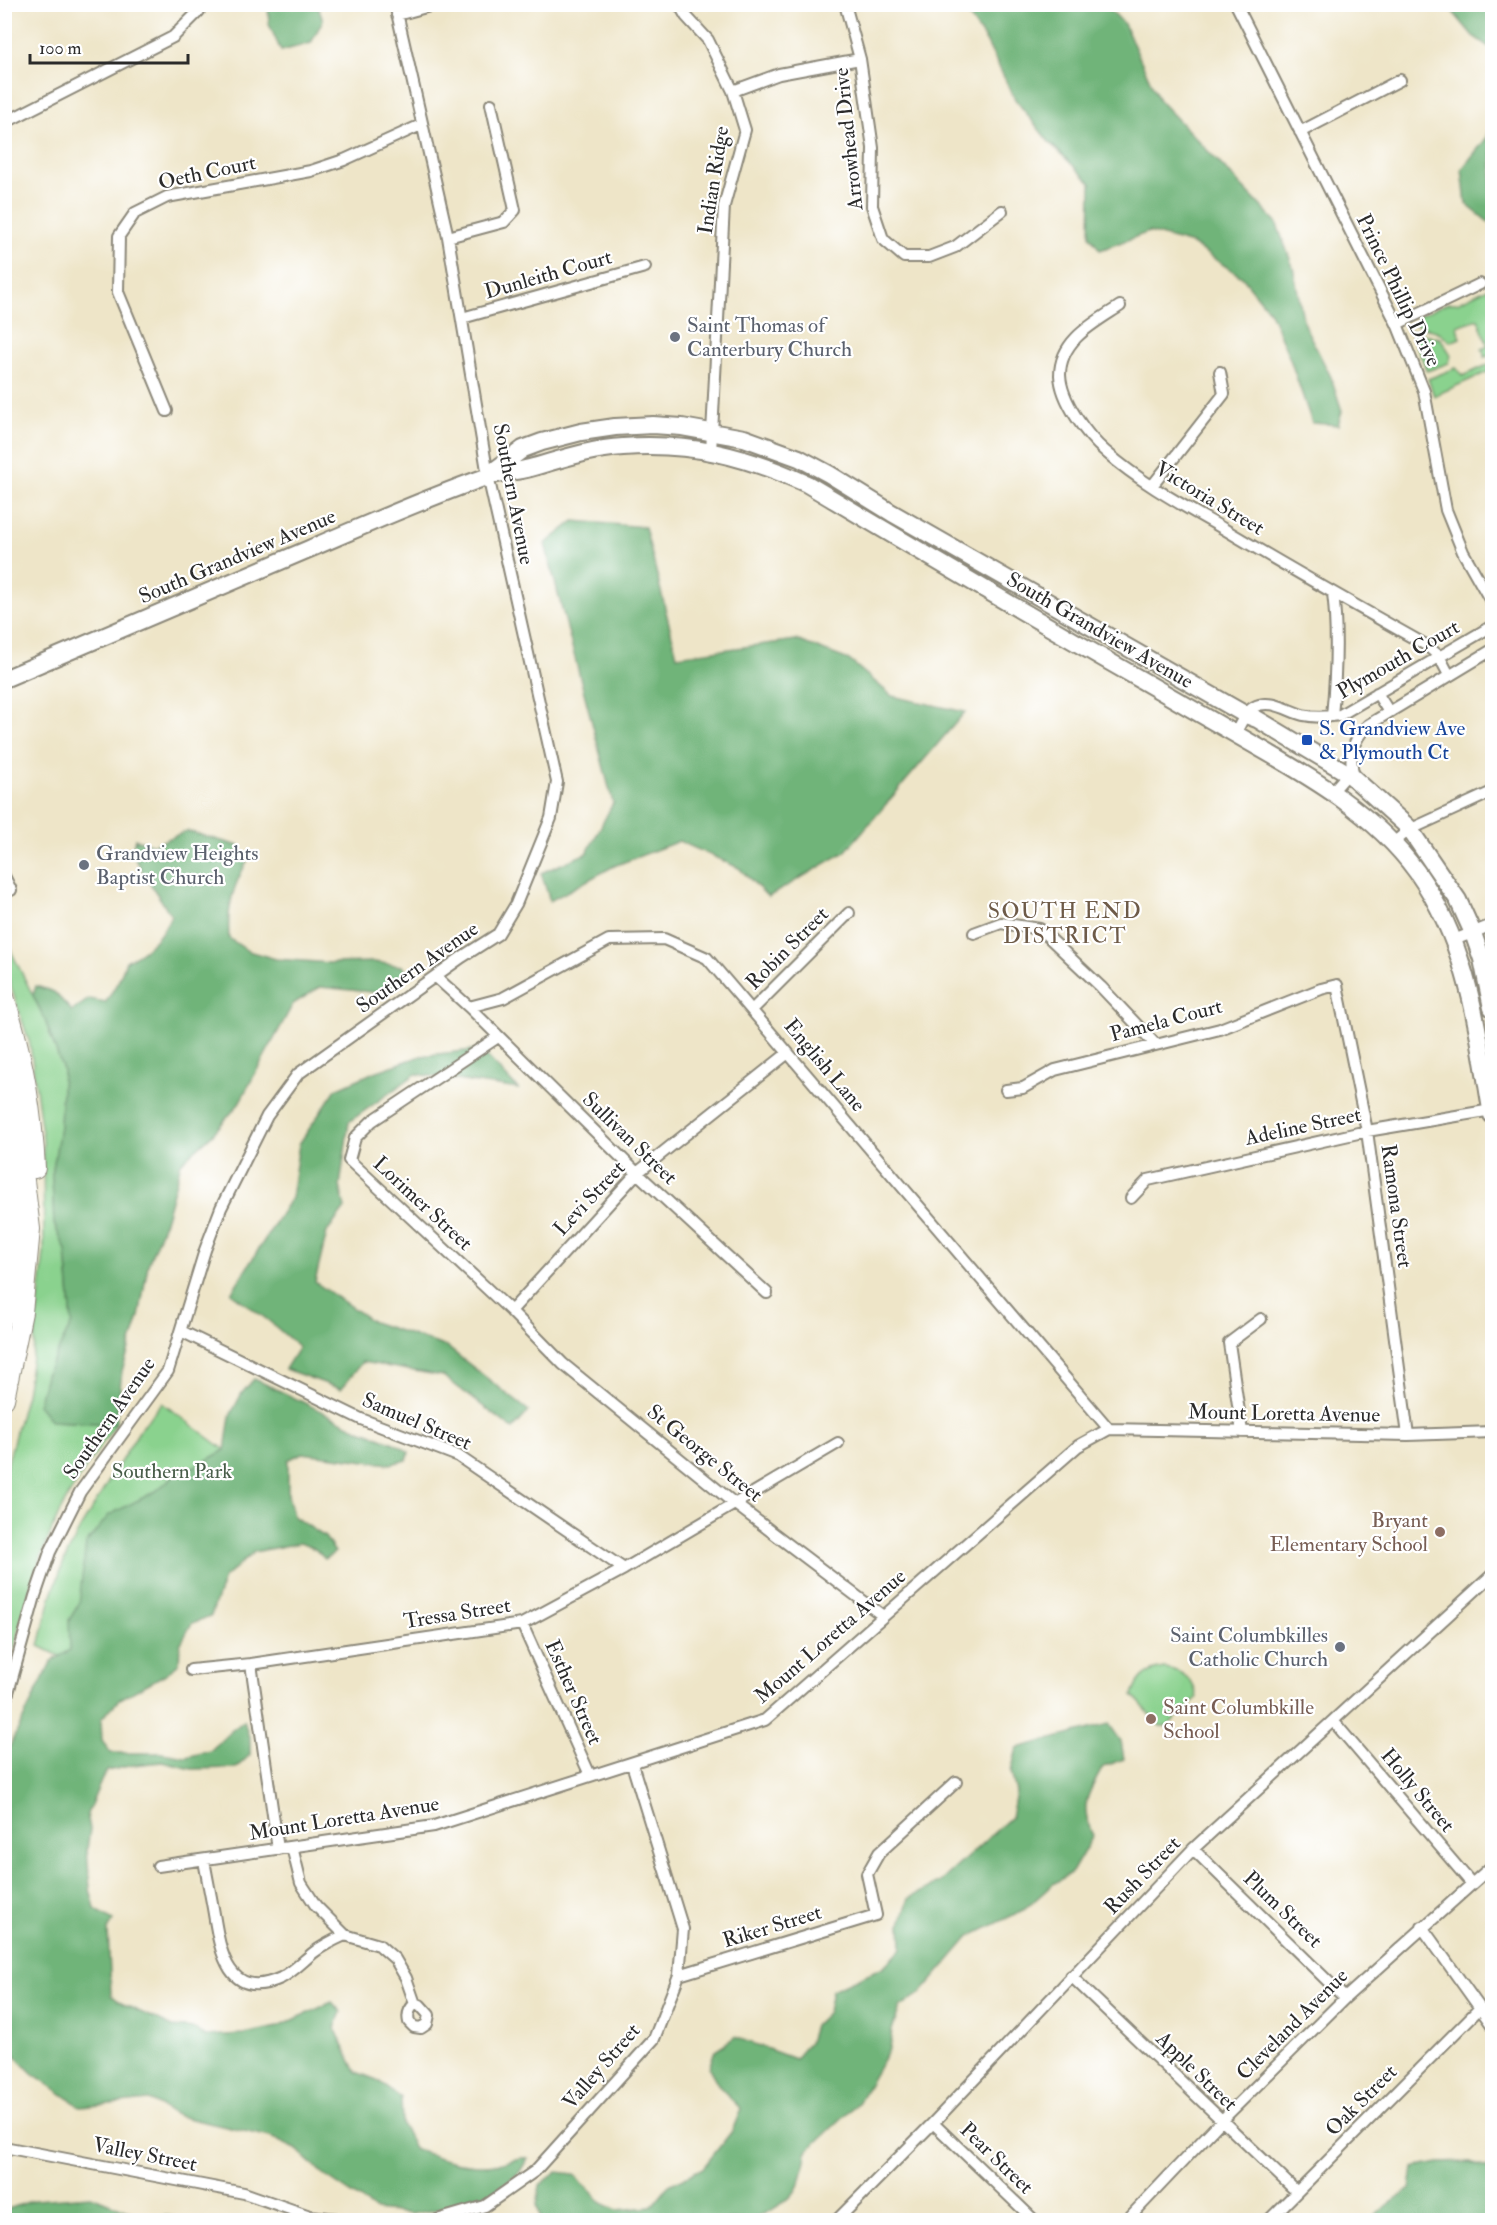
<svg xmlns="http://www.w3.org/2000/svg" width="1497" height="2225" viewBox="0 0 1497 2225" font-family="'IM FELL Double Pica',serif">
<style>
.green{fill:#8ad28e;stroke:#5a7e5c;stroke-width:1.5}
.forest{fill:#6fb479;stroke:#4d7052;stroke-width:1.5}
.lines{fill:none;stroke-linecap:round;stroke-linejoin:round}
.street-casing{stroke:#8c887a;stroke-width:14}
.primary-casing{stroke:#8c887a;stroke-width:20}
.highway-casing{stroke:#8c887a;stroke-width:22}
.street{stroke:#fff;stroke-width:10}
.primary{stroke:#fff;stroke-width:16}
.highway{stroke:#fff;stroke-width:20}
.worship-dot{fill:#6b7280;stroke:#fff;stroke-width:2}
.transit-dot{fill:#1a4fb4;stroke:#fff;stroke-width:2}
.education-dot{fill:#8d6e63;stroke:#fff;stroke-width:2}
.labels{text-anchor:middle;stroke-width:4.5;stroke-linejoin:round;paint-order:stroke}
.street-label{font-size:21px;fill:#2b2b2b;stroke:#fff}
.worship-label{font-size:21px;fill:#5b616d;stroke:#fff;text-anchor:start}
.transit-label{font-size:21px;fill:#164399;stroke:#fff;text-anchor:start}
.park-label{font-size:21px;fill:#485d49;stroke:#fff}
.education-label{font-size:21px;fill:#785e54;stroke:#fff;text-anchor:end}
.neighbourhood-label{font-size:22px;letter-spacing:1.5px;fill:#6e5b48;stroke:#fff}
</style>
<rect width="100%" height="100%" fill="#fff"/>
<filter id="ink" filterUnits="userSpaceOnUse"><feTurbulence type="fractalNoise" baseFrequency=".0167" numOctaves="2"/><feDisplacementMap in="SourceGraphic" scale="12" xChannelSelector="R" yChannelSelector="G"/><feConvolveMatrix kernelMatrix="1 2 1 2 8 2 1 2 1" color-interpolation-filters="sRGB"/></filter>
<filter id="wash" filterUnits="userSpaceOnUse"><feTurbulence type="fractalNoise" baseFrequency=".008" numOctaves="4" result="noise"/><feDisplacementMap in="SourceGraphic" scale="24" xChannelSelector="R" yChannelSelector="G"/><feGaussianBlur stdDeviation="1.35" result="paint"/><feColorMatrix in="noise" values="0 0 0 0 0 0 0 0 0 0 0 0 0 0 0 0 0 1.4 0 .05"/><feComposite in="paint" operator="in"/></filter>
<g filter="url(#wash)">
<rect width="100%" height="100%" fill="#eee5c8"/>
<path class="green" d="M1492,286v73l-1,-4 -6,2 -3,-8 6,-3 -10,-27 -21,7 3,12 -9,4 -13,-10 -23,-8 3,-8 30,-13h9z
M1410,330l31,9 10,16 -2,8 -22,8z
M1492,363v7l-58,26 -6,-17 28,-11 7,8z
M5,939l40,81 18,50 -3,57 -8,48 2,49 12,26 6,73 -26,52 5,46 65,3c-24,35 -51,71 -66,110 -20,48 -32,99 -45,149v-210l21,-79 8,-49 10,-93 -1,-111 -13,-97 -25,-75z
M162,1403l89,66 -169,198 -43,-21 12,-49 13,-36 15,-31 62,-102z
M1165,1668c18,3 29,11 32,30l-30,28h-7l-27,-31c5,-17 14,-25 32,-27z"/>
<path class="forest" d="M268,5h49l6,15 -12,23 -30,8 -12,-27z
M961,5h145l18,19 35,76 117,122 17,45 11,57 27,53 11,34 -4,14 -26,-2 -22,-64 -20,-47 -28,-35 -50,-33 -43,-12 -49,18 -10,-14 1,-53 -42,-41 -34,-43 -29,-58z
M1447,5h45v44l-19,-13z
M1492,122v103l-26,-21 -4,-35 23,-29z
M574,521l71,6 32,129 119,-16 53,20 43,36 73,16 -120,140 -77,45 -29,-29 -60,-27 -65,25 -64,35 -9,-28 46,-20 26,-50 -68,-259z
M187,831l52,15 8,16c-15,26 -20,46 -18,76l19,13 28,8 55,4 43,-1 28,4 7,9 -28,18 -61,-6 -27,17 -55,101 -26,30 -31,28 -15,55 -18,47 -9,52 -17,54 -6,53 -65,-3 -13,-16 8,-30 26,-52 -6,-73 -12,-26 -2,-49 8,-48 3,-57 -18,-50 -12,-25 3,-9 18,6 18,19 17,-12 17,3 13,-22 7,-19c21,-10 36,-24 45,-46l-26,-39 -13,-24 3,-13 18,6z
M480,1049l38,40 -102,-15 -67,48 -9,64 5,22 -18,24 -12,50 58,40 74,25 82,64 -16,18 -70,-53 -81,-14 -21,27 -56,-20 14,-22 -30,-26 -38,-28 60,-95 8,-54 37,-55 36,-16 49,-17z
M254,1379c35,15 69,34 104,50 17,8 36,11 51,23l-2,8 -17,4 -88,-11 -14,7v35l5,21 32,21 10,15 -10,7 -10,-10 -15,-6 -46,9 -30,26 -13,38 -19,7 -12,22 -1,19 -15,11 -44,24 -19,20 1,22 9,12h51l24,4 24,-6 21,-20 13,-10 6,19v15l-14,13 -44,1 -30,-7 -29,3 -26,6 -5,8 -15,35 3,15 -3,20 3,40 5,20 18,11 -5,11 3,64 12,9 50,23 22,2 10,7 39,-2 34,-7 54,-25 9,10 -6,16 21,44 21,8 24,18 1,26 12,24c26,12 53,20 82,16 12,-1 21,-8 32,-6l-9,15 -21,16 -23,14 -64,11 -35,-4 -52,-35 -28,-26 -26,-12 -92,-21 -29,-16 -68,7 -49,-34 -27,-27v-290l46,-94 19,-12 -1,-30 10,-16 7,-61 23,-28 47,-24 21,-18 21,-8 27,-15 5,-34 12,-23z
M1109,1724l12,17 3,18 -21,8c-16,29 -24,38 -10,69l-21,36 -19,12 -28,25 -56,28 -48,56 -21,14 -8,23 -3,19 -31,54 -52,49c-4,45 -16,48 -54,68h-211l-4,-15 3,-20 17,-13 17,2 28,29 15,7 34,-3 18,-22 34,-17 29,-37 9,-22 -22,-23 -10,-18 6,-18 20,-13 60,22 14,-17 5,-16 14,-14 4,-22 51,-23 19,-19 -1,-24 8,-26 30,-15 72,-66 5,-25 -5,-20 6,-24z
M1471,2162l21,8v50h-121l16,-15 23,-16 3,-21 25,-5z
M91,2196l54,22 22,-2 19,4h-181v-10l29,-10z"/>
</g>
<g filter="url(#ink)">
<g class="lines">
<g class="street-casing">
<path id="street" d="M679,4l7,12 22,24 25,51 12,39 -21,76 -13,246
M845,4l15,55 13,89 -1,58 11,33 21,18h25l26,-10 47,-36
M1236,4l161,320 27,67 22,119 17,42 29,51
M397,15l40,-11
M733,91l46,-17 81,-15
M4,123l169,-86 26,-26 -2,-7
M1300,132l100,-52
M448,237l56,-15 11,-12 -24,-106
M1120,306c-26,17 -60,34 -60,69 1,26 27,61 46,77 35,31 78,54 118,77 67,40 134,78 202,116l13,11 10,19
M462,318l183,-51
M1397,324l83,-40
M167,411l-49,-119 1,-56 16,-23 32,-16 144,-26 33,-11 77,-35
M1152,486l72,-92 -4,-22
M1377,693l12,19
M1332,716c4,-41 6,-82 1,-123
M1235,734c5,-9 10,-22 19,-27 16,-9 34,4 49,8 13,3 24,2 37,0l152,-89
M1355,778c-8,-20 -2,-39 13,-53l124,-75
M1332,792l20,-23
M1392,844l17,-14 83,-38
M4,876l7,14
M974,933l27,-10 39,6 61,58 54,57
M1454,940l38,-15
M436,977l33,30 34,-9 106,-58 55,-1 43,19 402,471
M469,1007l168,166 130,120
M752,1010l97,-97
M498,1037l-126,84 -17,17 -6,22 162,151 52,53 172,140 148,112
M1006,1090l17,-2 32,-18 165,-41 101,-40 16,-4 30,146 41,304
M1131,1198l17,-18 219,-49 125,-21
M511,1311l126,-138 151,-120
M181,1331l180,88 97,37 166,113
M1242,1432l-13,-89 32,-24
M522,1624l68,151
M251,1664l27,185
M191,1670l60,-6 271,-40 102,-55 214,-126
M4,1707l31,-111 15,-44 30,-60 88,-121 37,-121 16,-42 46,-92 31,-42 164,-117 36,-23 18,-30 35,-86 6,-36 -69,-306 -40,-239 -53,-233
M1334,1722l138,162
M292,1847l9,36 15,23 29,29 34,10 16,14 11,19 9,26c-6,5 -8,10 -6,18l5,5 7,1 6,-4 2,-9 -9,-10 -5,-1
M1193,1849l152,149
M204,1860c3,18 7,36 10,54 6,37 14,88 67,64 12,-6 21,-16 32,-25 10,-8 21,-13 32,-18
M158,1866l276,-40 331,-106 313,-274 31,-17 299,6 84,-3
M1422,1927l70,98
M679,1975l197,-60 -9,-41 12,-21 77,-71
M1071,1976l226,216
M933,2123l101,97
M4,2147l240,46 66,23 37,4
M437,2220l48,-14 50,-35 119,-132 25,-64 4,-46 -51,-165
M837,2220l96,-97 260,-274 299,-274
M1127,2220l94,-99 124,-123 147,-132
M1269,2220l211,-212"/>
</g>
<g class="primary-casing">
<path id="primary" d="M491,473l32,-24 19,-7 39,-10 34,-5 38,-2 29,2 62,11 55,20 30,16 63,39 354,202 11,4 92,55 59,53 50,73 15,33 9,26 10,49
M4,679c102,-44 204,-87 305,-130 59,-25 117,-51 177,-72 14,-5 29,-5 44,-9 32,-9 59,-19 93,-21 68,-5 122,9 184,37 108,64 215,128 324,190 40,23 80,46 120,69 60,34 124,71 166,129 52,74 60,156 75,243"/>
</g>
<g class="highway-casing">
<path id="highway" d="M4,997c18,56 28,112 31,171
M4,1065l13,59 13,105 -8,83 -18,87
M4,1136l8,78 -8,100"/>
</g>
<use href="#street" class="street"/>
<use href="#primary" class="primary"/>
<use href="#highway" class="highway"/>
</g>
</g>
<g class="worship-dot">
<circle cx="675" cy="337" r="6"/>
<circle cx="84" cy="865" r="6"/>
<circle cx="1340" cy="1647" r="6"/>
</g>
<rect class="transit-dot" x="1301" y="734" width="12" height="12" rx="3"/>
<g class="education-dot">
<circle cx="1440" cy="1532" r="6"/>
<circle cx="1151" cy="1719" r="6"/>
</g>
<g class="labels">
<g class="street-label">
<text transform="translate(848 139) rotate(-96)" y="7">Arrowhead Drive</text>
<text transform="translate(207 172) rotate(-12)" y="7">Oeth Court</text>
<text transform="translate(713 180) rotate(-81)" y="7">Indian Ridge</text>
<text transform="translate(548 274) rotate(-16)" y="7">Dunleith Court</text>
<text transform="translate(1399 290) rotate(64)" y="7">Prince Phillip Drive</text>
<text transform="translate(514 494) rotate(79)" y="7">Southern Avenue</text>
<text transform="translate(1210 498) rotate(31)" y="7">Victoria Street</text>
<text transform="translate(237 556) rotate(-23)" y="7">South Grandview Avenue</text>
<text transform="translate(1100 630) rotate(30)" y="7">South Grandview Avenue</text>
<text transform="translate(1398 659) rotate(-30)" y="7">Plymouth Court</text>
<text transform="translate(787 948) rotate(-45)" y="7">Robin Street</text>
<text transform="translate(417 967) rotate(-35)" y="7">Southern Avenue</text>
<text transform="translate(1166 1020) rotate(-15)" y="7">Pamela Court</text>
<text transform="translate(825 1065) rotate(50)" y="7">English Lane</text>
<text transform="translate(1303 1126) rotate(-12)" y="7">Adeline Street</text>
<text transform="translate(630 1138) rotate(44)" y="7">Sullivan Street</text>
<text transform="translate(589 1198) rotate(-47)" y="7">Levi Street</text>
<text transform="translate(423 1203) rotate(43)" y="7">Lorimer Street</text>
<text transform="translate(1397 1206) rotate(82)" y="7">Ramona Street</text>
<text transform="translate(1284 1413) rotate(1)" y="7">Mount Loretta Avenue</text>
<text transform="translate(109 1418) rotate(-55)" y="7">Southern Avenue</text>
<text transform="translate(417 1421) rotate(23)" y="7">Samuel Street</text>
<text transform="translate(705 1453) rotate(39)" y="7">St George Street</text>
<text transform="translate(457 1613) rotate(-9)" y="7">Tressa Street</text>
<text transform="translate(830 1636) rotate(-41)" y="7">Mount Loretta Avenue</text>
<text transform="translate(574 1692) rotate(66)" y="7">Esther Street</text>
<text transform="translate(1418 1790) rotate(50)" y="7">Holly Street</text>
<text transform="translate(344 1818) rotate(-9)" y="7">Mount Loretta Avenue</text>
<text transform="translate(1142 1875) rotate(-46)" y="7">Rush Street</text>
<text transform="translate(1283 1909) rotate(44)" y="7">Plum Street</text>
<text transform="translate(772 1926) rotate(-17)" y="7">Riker Street</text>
<text transform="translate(1292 2024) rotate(-45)" y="7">Cleveland Avenue</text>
<text transform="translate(601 2066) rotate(-49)" y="7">Valley Street</text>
<text transform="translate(1197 2071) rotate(44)" y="7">Apple Street</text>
<text transform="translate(1361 2100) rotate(-45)" y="7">Oak Street</text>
<text transform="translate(145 2154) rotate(11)" y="7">Valley Street</text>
<text transform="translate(997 2158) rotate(44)" y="7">Pear Street</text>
</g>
<g class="worship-label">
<text x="687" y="332">Saint Thomas of<tspan x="687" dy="24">Canterbury Church</tspan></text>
<text x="96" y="860">Grandview Heights<tspan x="96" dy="24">Baptist Church</tspan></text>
<text x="1328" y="1642" text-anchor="end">Saint Columbkilles<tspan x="1328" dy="24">Catholic Church</tspan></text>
</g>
<g class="transit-label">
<text x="1319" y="735">S. Grandview Ave<tspan x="1319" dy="24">&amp; Plymouth Ct</tspan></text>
</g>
<g class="park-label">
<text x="172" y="1478">Southern Park</text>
</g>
<g class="education-label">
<text x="1428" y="1527">Bryant<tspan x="1428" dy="24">Elementary School</tspan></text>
<text x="1163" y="1714" text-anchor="start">Saint Columbkille<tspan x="1163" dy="24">School</tspan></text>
</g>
<g class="neighbourhood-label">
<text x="1065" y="918">SOUTH END<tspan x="1065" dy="25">DISTRICT</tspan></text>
</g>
</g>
<rect width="1497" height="2225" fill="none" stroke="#fff" stroke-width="24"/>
<path d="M30 54v9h158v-9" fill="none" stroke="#2b2b2b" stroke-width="3"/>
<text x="39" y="54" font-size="18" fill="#2b2b2b" stroke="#ffffff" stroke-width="4.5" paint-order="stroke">100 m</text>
</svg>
